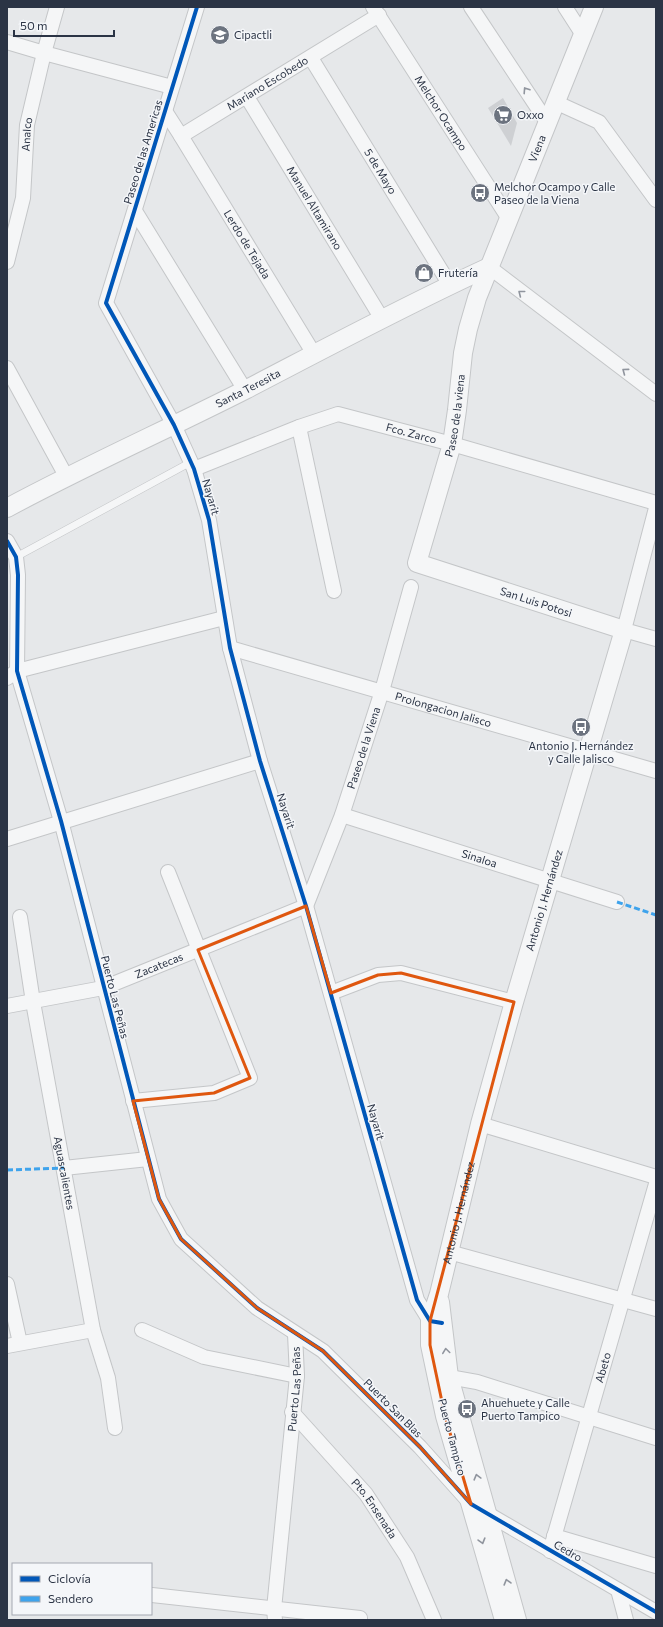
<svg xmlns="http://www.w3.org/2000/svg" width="663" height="1627" viewBox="0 0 663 1627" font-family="Commissioner,sans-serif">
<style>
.building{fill:#ced0d3}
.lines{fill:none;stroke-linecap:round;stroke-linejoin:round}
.service-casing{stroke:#c4c6c8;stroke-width:8}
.minor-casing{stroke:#c4c6c8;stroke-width:16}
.tertiary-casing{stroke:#c4c6c8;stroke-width:20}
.service{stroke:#f5f6f7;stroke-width:7}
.minor{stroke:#f5f6f7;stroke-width:14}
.tertiary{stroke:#f5f6f7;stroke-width:18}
.quiet{stroke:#3ea3ec;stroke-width:3;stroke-dasharray:6 3;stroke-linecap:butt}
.cycleway-casing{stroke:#f4f6f9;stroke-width:6}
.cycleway{stroke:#0057b8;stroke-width:4}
.oneway{stroke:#90959e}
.marked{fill:none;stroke:#df570f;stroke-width:3;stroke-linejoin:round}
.labels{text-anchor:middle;stroke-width:3;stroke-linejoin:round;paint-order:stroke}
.poi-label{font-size:11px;fill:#2b3445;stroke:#f4f6f9;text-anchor:start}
.street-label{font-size:11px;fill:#2b3445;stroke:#f4f6f9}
</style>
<rect width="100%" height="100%" fill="#e6e8ea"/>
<path class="building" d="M503,98l14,25 -6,23 -23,-38z"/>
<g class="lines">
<g class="service-casing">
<path id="service" d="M16,557l175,-95"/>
</g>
<g class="minor-casing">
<g id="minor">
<path d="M197,7l-91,296 68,122 20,44 15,51 21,128 30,113 46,145 111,394 13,21 6,1"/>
<path id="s1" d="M373,7l136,212"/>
<path d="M471,7l76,115"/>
<path d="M565,7l18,28"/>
<path d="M7,42l37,11 128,34"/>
<path id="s2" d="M311,58l139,227"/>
<path id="s3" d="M247,97l135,222"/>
<path d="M555,102l44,20 57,78"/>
<path id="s4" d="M165,111l16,25 198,-121"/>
<path id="s5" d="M181,136l133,218"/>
<path d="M135,211l110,179"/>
<path id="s6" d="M7,262l16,-64 4,-73 17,-72 13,-46"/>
<path d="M489,267l167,127"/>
<path d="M7,368l59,108"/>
<path d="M299,427l35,164"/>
<path id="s7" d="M194,469l105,-42 39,-13 114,30 204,59"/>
<path d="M656,508l-32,122 32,9"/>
<path d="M7,541l9,16 2,18 -1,96 44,150 98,378 22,40 76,69 66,43 97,96 51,57 185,108"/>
<path id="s8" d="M230,648l426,123"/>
<path d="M7,678l10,-7 207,-53"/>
<path id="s9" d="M342,815l275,87"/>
<path d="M7,839l253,-78"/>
<path id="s10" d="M20,917l13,85 60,328 15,48 7,50"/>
<path d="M331,993l47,-18 23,-2 113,29"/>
<path id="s11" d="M7,1006l96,-18 203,-82 36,-91 40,-124 29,-104"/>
<path d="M133,1101l81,-8 36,-15 -82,-206"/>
<path d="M480,1124l176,53"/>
<path d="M64,1168l84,-9"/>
<path d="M449,1252l207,57"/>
<path d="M7,1284l13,59"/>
<path d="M142,1330l62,27 93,19"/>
<path d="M7,1346l86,-16"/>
<path d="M449,1377l28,5 179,56"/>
<path id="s12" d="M292,1412l74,82 41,63 27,63"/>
<path d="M554,1536l102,30"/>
<path id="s13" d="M550,1551l106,-367"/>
<path d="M618,1590l8,30"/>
<path d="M152,1595l208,23"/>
<path id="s14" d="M275,1620l-1,-11 23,-233 -2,-42"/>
</g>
</g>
<g class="tertiary-casing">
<g id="tertiary">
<path id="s15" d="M7,508c78,-42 159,-78 238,-118 81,-42 161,-85 244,-123"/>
<path d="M440,1302l9,75 68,243"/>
<path id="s16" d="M504,1620l-59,-204 -15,-71v-24l9,-27 41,-170 34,-122 110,-372 -207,-67 35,-119 5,-34 6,-57 5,-24 9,-31 117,-291"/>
</g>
</g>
<use href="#service" class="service"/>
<use href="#minor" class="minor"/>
<use href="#tertiary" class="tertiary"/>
<path class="quiet" d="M617,902l39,13
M7,1170l57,-2"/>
<g class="cycleway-casing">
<path id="cycleway" d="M197,7l-91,296 68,122 20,44 15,51 21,128 30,113 46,145 111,394 13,21 12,2
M7,541l9,16 2,18 -1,96 44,150 98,378 22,40 76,69 66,43 97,96 51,57 185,108"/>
</g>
<use href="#cycleway" class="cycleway"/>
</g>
<defs><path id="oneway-chevron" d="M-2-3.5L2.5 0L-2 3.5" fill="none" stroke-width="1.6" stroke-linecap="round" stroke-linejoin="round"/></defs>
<g class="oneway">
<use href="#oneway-chevron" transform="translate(526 90) rotate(-123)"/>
<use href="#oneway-chevron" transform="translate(521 293) rotate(-142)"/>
<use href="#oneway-chevron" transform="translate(625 371) rotate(-143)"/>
<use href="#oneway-chevron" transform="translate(446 1351) rotate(-98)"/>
<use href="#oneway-chevron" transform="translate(477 1477) rotate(-105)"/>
<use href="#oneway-chevron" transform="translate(482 1541) rotate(74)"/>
<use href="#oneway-chevron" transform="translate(507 1582) rotate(-106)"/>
</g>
<path class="marked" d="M306,906l25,87 47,-18 23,-2 113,29 -84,319v24l15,71 26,88 -51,-57 -97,-96 -66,-43 -76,-69 -22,-40 -26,-98 81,-8 36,-15 -52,-128z"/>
<defs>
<g id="school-disc" transform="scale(1)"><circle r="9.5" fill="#6c737f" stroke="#f4f6f9"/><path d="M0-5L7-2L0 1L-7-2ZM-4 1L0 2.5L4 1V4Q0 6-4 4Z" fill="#fff"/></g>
<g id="supermarket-disc" transform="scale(1)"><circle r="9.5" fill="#6c737f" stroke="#f4f6f9"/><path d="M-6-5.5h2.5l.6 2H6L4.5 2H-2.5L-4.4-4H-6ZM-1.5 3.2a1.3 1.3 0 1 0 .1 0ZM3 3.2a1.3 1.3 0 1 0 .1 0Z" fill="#fff"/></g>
<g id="bus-disc" transform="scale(1)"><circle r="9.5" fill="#6c737f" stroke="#f4f6f9"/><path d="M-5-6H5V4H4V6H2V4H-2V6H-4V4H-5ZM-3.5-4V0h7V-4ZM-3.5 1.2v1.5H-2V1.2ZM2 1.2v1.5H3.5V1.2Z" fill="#fff"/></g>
<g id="shop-disc" transform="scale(1)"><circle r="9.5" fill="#6c737f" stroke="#f4f6f9"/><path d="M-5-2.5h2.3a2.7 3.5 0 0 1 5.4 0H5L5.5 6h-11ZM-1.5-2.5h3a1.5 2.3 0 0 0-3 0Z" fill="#fff"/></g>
</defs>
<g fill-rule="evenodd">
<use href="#school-disc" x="220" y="35"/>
<use href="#supermarket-disc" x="503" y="115"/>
<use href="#bus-disc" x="480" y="193"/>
<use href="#shop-disc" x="424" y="273"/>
<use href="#bus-disc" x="581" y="727"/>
<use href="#bus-disc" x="467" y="1409"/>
</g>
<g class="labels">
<g class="poi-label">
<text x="234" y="39">Cipactli</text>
<text x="517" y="119">Oxxo</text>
<text x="494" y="191">Melchor Ocampo y Calle<tspan x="494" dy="13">Paseo de la Viena</tspan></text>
<text x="438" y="277">Frutería</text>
<text x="581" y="750" text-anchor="middle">Antonio J. Hernández<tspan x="581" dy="13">y Calle Jalisco</tspan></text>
<text x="481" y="1407">Ahuehuete y Calle<tspan x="481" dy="13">Puerto Tampico</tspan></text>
</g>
<g class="street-label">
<text dy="4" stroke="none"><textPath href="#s4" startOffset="131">Mariano Escobedo</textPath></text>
<text dy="4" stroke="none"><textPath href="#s1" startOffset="126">Melchor Ocampo</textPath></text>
<text dy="4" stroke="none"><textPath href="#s6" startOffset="130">Analco</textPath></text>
<text dy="4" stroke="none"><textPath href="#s16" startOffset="1678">Viena</textPath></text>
<text transform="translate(143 152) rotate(-73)" y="4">Paseo de las Americas</text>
<text dy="4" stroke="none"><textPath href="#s2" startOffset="133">5 de Mayo</textPath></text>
<text dy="4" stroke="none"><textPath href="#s3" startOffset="130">Manuel Altamirano</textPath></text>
<text dy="4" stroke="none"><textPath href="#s5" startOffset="127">Lerdo de Tejada</textPath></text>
<text dy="4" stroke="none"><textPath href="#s15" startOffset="269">Santa Teresita</textPath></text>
<text dy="4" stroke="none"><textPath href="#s16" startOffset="1397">Paseo de la viena</textPath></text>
<text dy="4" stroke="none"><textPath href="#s7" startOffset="230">Fco. Zarco</textPath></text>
<text transform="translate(211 497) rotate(74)" y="4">Nayarit</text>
<text transform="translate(536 602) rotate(18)" y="4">San Luis Potosi</text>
<text dy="4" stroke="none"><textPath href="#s8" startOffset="222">Prolongacion Jalisco</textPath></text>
<text dy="4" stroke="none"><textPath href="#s11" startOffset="485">Paseo de la Viena</textPath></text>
<text transform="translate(286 811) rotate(72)" y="4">Nayarit</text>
<text dy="4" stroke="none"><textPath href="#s9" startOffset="144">Sinaloa</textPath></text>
<text dy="4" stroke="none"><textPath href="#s16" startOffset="745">Antonio J. Hernández</textPath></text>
<text dy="4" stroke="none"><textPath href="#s11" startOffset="158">Zacatecas</textPath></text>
<text transform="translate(115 997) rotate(76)" y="4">Puerto Las Peñas</text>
<text transform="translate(376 1122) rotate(74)" y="4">Nayarit</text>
<text dy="4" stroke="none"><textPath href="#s10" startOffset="260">Aguascalientes</textPath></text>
<text dy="4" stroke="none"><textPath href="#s16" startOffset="421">Antonio J. Hernández</textPath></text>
<text dy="4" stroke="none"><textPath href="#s13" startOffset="191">Abeto</textPath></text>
<text dy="4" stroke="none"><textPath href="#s14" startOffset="232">Puerto Las Peñas</textPath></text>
<text transform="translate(393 1408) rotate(45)" y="4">Puerto San Blas</text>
<text transform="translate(452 1437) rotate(75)" y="4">Puerto Tampico</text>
<text dy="4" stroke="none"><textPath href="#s12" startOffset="127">Pto. Ensenada</textPath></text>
<text transform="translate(568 1551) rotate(30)" y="4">Cedro</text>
</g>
</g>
<rect width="663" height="1627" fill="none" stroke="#2b3445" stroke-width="16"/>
<rect x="12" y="1563" width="140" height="52" fill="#f4f6f9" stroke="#a4a8b1"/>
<rect x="20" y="1576" width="20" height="6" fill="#0057b8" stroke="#a4a8b1"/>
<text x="48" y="1583" font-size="12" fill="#2b3445">Ciclovía</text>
<rect x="20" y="1596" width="20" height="6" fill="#3ea3ec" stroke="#a4a8b1"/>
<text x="48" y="1603" font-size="12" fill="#2b3445">Sendero</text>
<path d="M14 30v6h100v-6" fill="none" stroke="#2b3445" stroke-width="2"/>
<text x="20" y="30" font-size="12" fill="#2b3445" stroke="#f4f6f9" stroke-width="3" paint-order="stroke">50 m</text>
</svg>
